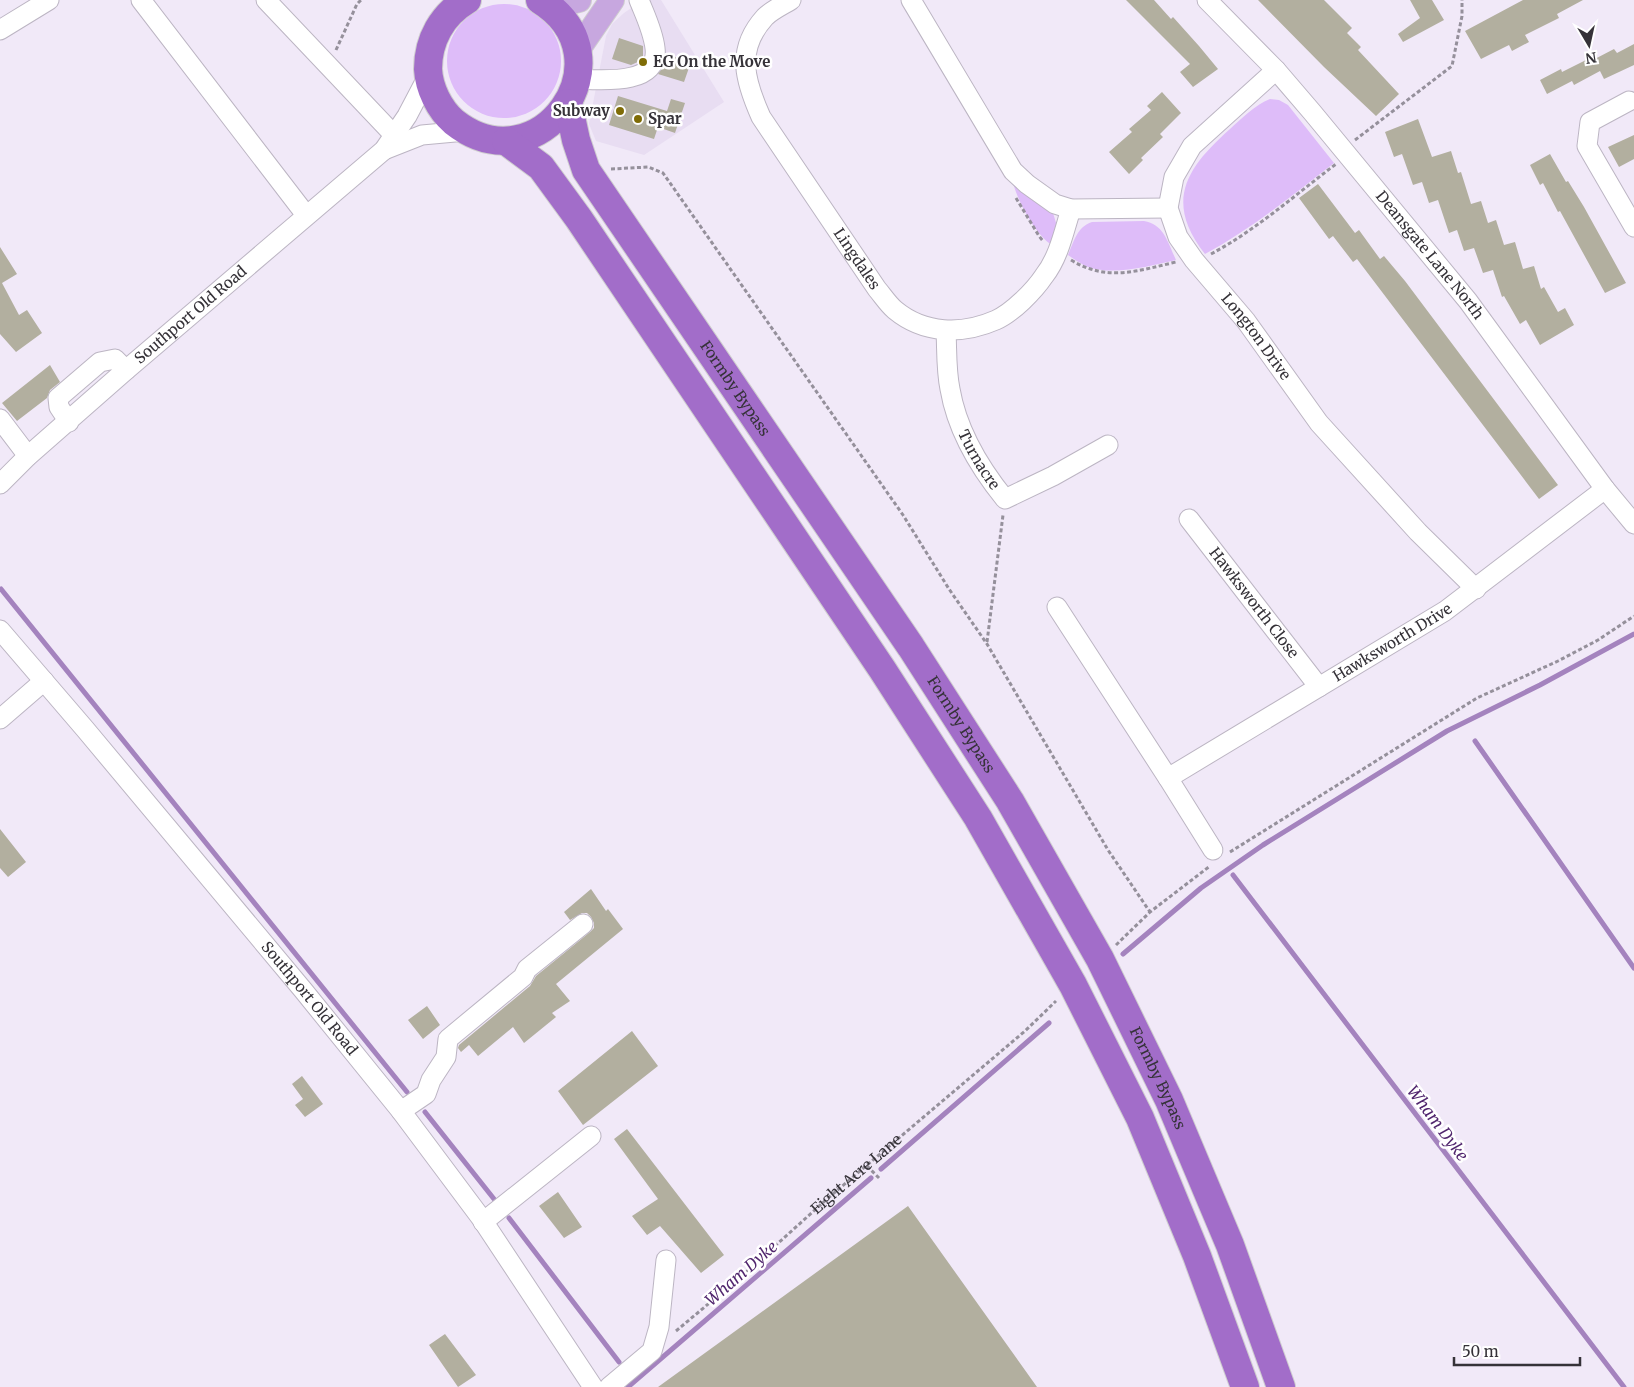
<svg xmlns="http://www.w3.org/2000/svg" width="1634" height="1387" viewBox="0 0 1634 1387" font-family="Merriweather,serif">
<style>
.built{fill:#e8ddf2}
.green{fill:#debcf9}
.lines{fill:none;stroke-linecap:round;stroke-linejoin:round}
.stream{stroke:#a483be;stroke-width:5}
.building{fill:#b2af9f}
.minor-casing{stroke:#bcb5c3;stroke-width:21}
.major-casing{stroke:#cfcecf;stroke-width:26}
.highway-casing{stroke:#cfcecf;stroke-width:30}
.path{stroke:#95909b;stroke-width:3;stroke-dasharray:4 2.5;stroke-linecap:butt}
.minor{stroke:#fff;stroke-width:19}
.major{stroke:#c7a7df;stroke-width:24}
.highway{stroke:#a26dc9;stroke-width:28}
.poi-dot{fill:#7f6c07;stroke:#fff;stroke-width:2}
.labels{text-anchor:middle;stroke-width:5;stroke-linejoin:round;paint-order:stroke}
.poi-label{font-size:15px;font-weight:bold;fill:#353238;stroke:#fff;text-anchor:start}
.street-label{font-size:15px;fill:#353238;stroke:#fff}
.water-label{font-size:16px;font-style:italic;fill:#51266e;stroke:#fff}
</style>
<rect width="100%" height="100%" fill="#f1e9f8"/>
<path class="built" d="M643,0h18l63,102 -80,53 -48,-14 -7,-17 17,-88 6,-12 12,-11z"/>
<path class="green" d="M447 61a57 57 0 1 1 114 0a57 57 0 1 1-114 0Z
M1270,99l9,1 9,5 46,58c-41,32 -83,66 -129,91 -41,-52 -19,-86 25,-125 11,-10 25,-24 40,-30z
M1012,179l41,34 4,13 -5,19c-17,-10 -36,-47 -40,-66z
M1144,221c20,3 24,22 32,39 -28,6 -60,16 -88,7 -7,-3 -14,-8 -20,-12 6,-14 9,-28 24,-33z"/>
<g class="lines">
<path class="stream" d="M1,589l406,503
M1475,741l159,227
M1233,875l391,512
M1123,954l78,-66 62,-43 184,-114 93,-46 94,-51
M425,1112l69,87
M881,1169l168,-146
M509,1218l110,144
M628,1387l243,-209"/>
</g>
<path class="building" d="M1126,0h28l17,19 2,-2 26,29 19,23 -25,18 -13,-15 10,-8z
M1258,0h66l28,28 -5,5 14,14 -3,3 41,44 -23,22 -52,-49z
M1410,0h22l12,20 -41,22 -5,-8 22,-16z
M1523,0h60l-26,14 2,4 -34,17 4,7 -17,9 -3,-6 -28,14 -16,-28z
M619,38l24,8v11l-3,4 -9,4 -19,-6z
M1634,44v21l-30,14 -4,-8 -26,14 -2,-4 -25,13 -7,-14 21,-11 1,3 26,-13 1,3 25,-13 3,4z
M666,54l25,8 -7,20 -26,-8 6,-8z
M1162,92l19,21 -21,21 3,3 -22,21 2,2 -14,14 -20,-22 23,-20 -3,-3 22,-19 -4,-4z
M618,96l49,15 4,-12 14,4 -10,30 -17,-6 -4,12 -45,-14z
M1418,119l14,38 19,-6 7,22 3,-1 10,32 10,-3 7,22 8,-3 8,25 11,-3 8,27 11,-3 7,23 3,-2 14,25 7,-4 9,17 -34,20 -14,-25 -6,4 -16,-28 -2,1 -9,-27 -10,3 -9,-25 -10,3 -7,-21 -8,3 -11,-33 -9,3 -7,-21 -9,3 -11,-31 -8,3 -9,-25z
M1634,135v24l-15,8 -11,-20z
M1550,154l16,28 2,-1 16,26 42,76 -21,10 -45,-82 -2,1 -15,-29 -3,2 -10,-20z
M1318,184l37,49 4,-3 21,29 4,-3 21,25 153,204 -19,14 -182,-240 -4,3 -20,-26 -4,3 -30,-41z
M0,247l17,27 -15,9 17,32 8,-5 15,23 -26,19 -16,-18z
M50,365l10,17 -10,8 -3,8 -30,23 -15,-18z
M0,829l26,33 -18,15 -8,-9z
M591,889l15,22 2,-2 15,20 -67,55 14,17 -18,12 4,4 -32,26 -11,-16 -35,29 -9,-11 -8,7 -3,-4 1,-3 71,-59 6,-10 54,-44 4,-4v-5l-3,-6 -4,-4h-5l-12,7 -6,-8z
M427,1006l13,19 -17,14 -15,-19z
M632,1031l26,35 -75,59 -25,-34z
M302,1076l21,28 -18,13 -10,-12 8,-6 -11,-15z
M627,1129l97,126 -23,18 -41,-47 -13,9 -15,-19 26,-17 -44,-60z
M558,1192l24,35 -18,11 -25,-32z
M908,1206l129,181h-379z
M445,1334l31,41 -18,12 -29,-42z"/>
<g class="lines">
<g class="minor-casing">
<g id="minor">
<path d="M141,0l165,215"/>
<path d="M266,0l128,135"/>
<path id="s2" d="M791,0c-8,5 -19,10 -26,17 -30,33 -20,64 -4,100l116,172c6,7 11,15 18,21 29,24 67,25 101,10 16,-7 38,-29 48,-44 15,-19 20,-45 27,-67"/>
<path d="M911,0l102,171 14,13 28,20 16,5 97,-1"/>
<path id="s3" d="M1207,0l69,70 36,42 156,189 137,188 29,35"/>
<path d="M0,30l49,-30"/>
<path id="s4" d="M1276,70l-84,76 -18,31 -6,31 10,29 16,23 52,61 73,102 99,109 58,57"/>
<path d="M577,79c24,1 83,7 78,-31 -2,-17 -10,-33 -16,-48"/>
<path d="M1629,101l-39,21 -3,24 47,81"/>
<path d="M384,150l38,-15 44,-4"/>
<path id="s5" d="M946,331c1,19 0,39 4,58 7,41 29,78 55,110l48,-23 55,-31"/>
<path d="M0,419l28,37"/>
<path d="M69,422l-10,-15 -1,-9 42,-36 15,-3 11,11"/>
<path id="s6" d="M0,484l28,-28 98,-86 258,-220 23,-34 21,-40"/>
<path id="s7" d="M1189,519l130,168"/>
<path id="s8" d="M1057,607l111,171 277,-167 160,-122"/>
<path id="s9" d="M0,630l85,99 218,261 98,121 80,107 112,169"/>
<path d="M0,719l44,-38"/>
<path d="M1168,778l45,72"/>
<path d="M401,1111l25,-17 5,-14 15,-23 2,-18 75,-62 4,-8 56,-45"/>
<path d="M483,1222l108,-86"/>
<path d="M609,1387l43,-36 7,-24 7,-67"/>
</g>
</g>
<g class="major-casing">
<path id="major" d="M551,7l28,-7
M577,51l35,-51"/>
</g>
<g class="highway-casing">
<g id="highway">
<path d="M467,0c-25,15 -39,40 -39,69 1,19 11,40 26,53 85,67 179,-64 86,-122"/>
<path id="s10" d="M568,103l8,37 10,30 325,477 99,154 90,158 69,141 61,145 51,142"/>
<path d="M506,141l35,26 38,52 303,450 96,149 95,167 67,133 57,138 48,131"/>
</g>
</g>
<g class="path">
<path d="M336,50l21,-46 4,-4"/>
<path d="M1355,140l97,-74 10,-50v-16"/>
<path d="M611,169l37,-2 15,6 240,342 46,74 38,55 121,206 42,62"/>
<path d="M1016,198l23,38 4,5"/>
<path d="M1211,254c45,-24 84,-59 125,-90"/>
<path d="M1071,260c36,22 66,11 105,2"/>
<path d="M987,642l16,-127"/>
<path d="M1230,852l247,-154 81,-37 40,-21 36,-24"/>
<path d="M1116,945l34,-33 60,-46"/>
<path d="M867,1166l13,13"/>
<path id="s1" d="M676,1331l68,-57 83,-75 198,-168 31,-30"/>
</g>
<use href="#minor" class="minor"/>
<use href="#major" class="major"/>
<use href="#highway" class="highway"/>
</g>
<g class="poi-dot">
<circle cx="643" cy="62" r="5"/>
<circle cx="620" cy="111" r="5"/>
<circle cx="638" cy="119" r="5"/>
</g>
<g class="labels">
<g class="poi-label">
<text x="653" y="67">EG On the Move</text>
<text x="610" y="116" text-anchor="end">Subway</text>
<text x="648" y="124">Spar</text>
</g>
<g class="street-label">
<text dy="5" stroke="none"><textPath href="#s3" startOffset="339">Deansgate Lane North</textPath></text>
<text dy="5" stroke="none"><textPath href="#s2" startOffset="310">Lingdales</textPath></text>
<text dy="5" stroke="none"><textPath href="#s6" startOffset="255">Southport Old Road</textPath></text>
<text dy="5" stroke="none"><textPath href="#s4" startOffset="338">Longton Drive</textPath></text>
<text dy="5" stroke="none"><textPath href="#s10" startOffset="334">Formby Bypass</textPath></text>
<text dy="5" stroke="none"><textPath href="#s5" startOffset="135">Turnacre</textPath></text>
<text dy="5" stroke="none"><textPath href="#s7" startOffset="106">Hawksworth Close</textPath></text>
<text dy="5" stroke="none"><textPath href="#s8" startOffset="466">Hawksworth Drive</textPath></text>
<text dy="5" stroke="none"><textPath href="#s10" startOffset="739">Formby Bypass</textPath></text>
<text dy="5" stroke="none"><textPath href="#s9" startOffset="481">Southport Old Road</textPath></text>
<text dy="5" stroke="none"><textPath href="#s10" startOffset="1144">Formby Bypass</textPath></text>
<text dy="5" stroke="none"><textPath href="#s1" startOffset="239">Eight Acre Lane</textPath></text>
</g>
<g class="water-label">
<text transform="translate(1438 1123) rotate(53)" y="6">Wham Dyke</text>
<text transform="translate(741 1273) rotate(-41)" y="6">Wham Dyke</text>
</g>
</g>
<g transform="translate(1589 45) rotate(171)" stroke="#ffffff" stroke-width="4" paint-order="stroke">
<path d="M0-4L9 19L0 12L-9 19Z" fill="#353238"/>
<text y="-8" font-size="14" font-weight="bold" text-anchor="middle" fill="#353238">N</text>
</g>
<path d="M1454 1357v8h126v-8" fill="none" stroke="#353238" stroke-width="2.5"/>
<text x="1462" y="1357" font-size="15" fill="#353238" stroke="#ffffff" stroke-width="4" paint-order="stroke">50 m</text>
</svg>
